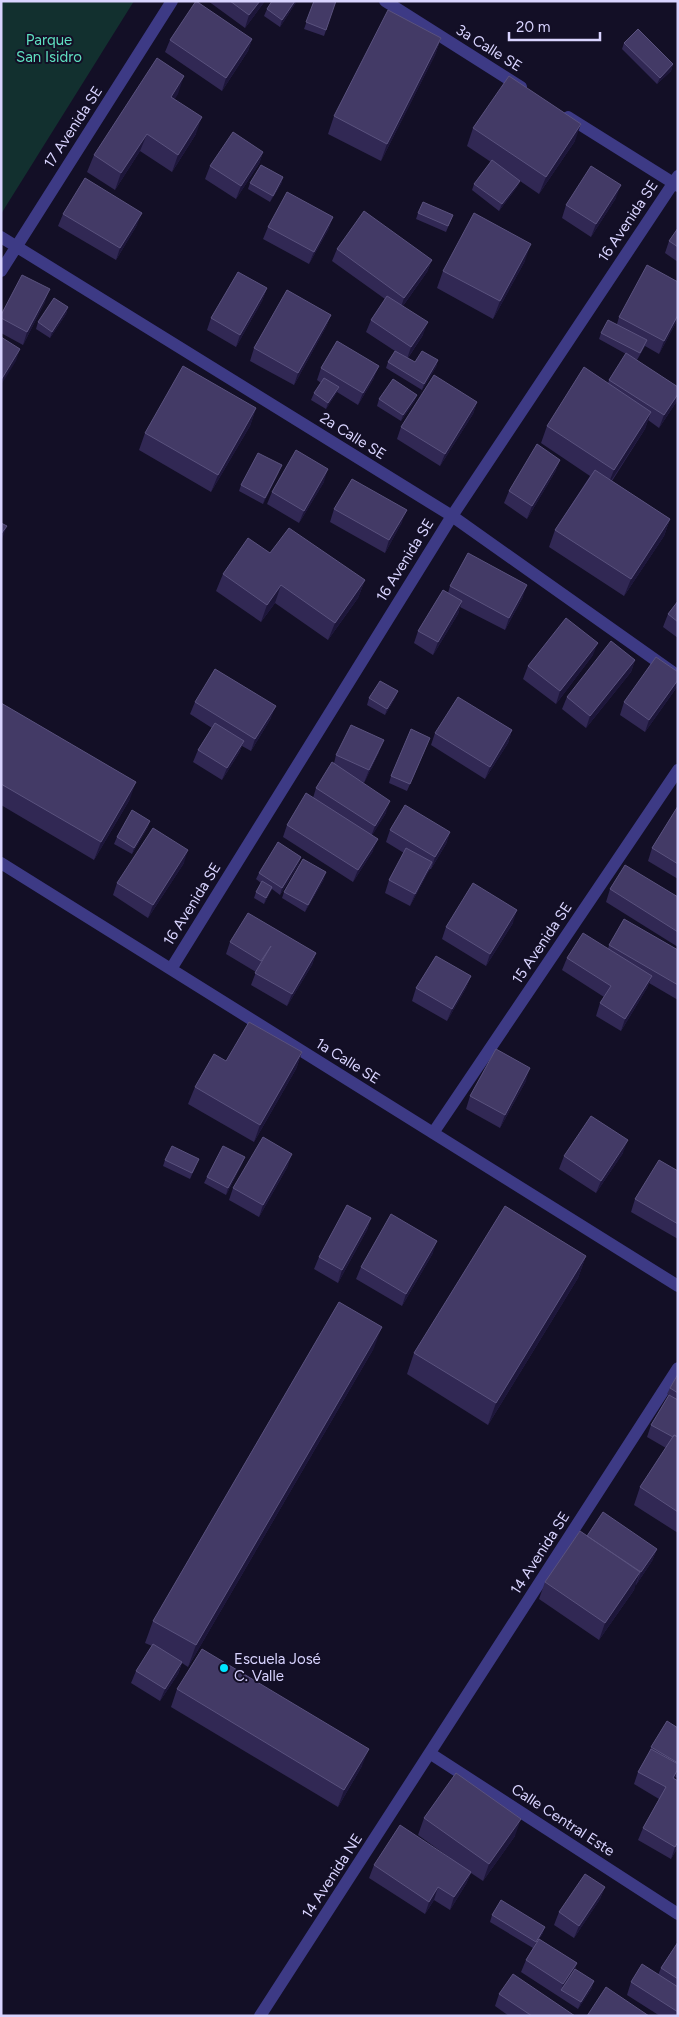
<svg xmlns="http://www.w3.org/2000/svg" width="679" height="2017" viewBox="0 0 679 2017" font-family="Figtree,sans-serif">
<style>
.green{fill:#12302f}
.lines{fill:none;stroke-linecap:round;stroke-linejoin:round}
.minor{stroke:#3d3a85;stroke-width:12}
.wall{fill:#312854}
.shaded-wall{fill:#1d163a}
.building{fill:#433a66;stroke:#5a527e}
.poi-dot{fill:#00e5ff;stroke:#130f26;stroke-width:2}
.labels{text-anchor:middle;stroke-width:4;stroke-linejoin:round;paint-order:stroke}
.park-label{font-size:15px;fill:#5fe0c0;stroke:#130f26}
.street-label{font-size:15px;fill:#d9d4ff;stroke:#130f26}
.poi-label{font-size:15px;fill:#d9d4ff;stroke:#130f26;text-anchor:start}
</style>
<rect width="100%" height="100%" fill="#130f26"/>
<path class="green" d="M1,1h133l-133,213z"/>
<g class="lines">
<path class="minor" d="M385,1l136,86
M568,117l110,69
M1,237l451,279 226,160
M1,271l171,-270
M1,863l677,423
M171,969l281,-453 226,-340
M433,1133l245,-363
M431,1754l247,160
M260,2016l418,-648"/>
</g>
<path class="wall" d="M208,1h57l-20,27z
M297,1l-17,26 -16,-11 3,-7z
M314,1h22l-12,35 -20,-7z
M441,38l-6,17 -54,106 -53,-27 6,-18z
M252,39l-4,12 -26,40 -57,-39 5,-12z
M624,43l49,21 -2,7 -14,13 -35,-35z
M178,94l-4,5 22,35 -24,38 -32,-21 -25,39 -28,-18 7,-17z
M473,128l102,13 -36,53 -19,-13 -3,6 -18,24 -27,-21 2,-6 17,-22 -24,-16z
M263,152l-4,12 -23,35 -31,-20 5,-13z
M283,177l-2,7 -11,18 -22,-13 2,-6z
M616,198l-25,39 -29,-19 4,-13z
M418,213l35,2 -7,17 -30,-13z
M63,214l74,11 -21,35 -58,-34z
M333,217l-5,13 -19,34 -46,-25 5,-12z
M678,228v34l-13,-9 4,-12z
M337,249l95,11 -5,12 -24,34 20,29 -15,23 7,4 23,-2 -2,7 -14,23 -36,-22 2,-6 7,-11 -29,-19 5,-12 14,-21 -53,-38z
M525,261l-32,58 -56,-31 6,-17z
M267,288l-5,13 -26,46 -29,-17 4,-12z
M45,302l-22,43 -22,-12v-18z
M68,307l-2,7 -16,24 -14,-9 2,-7z
M331,315l-5,12 -32,58 -44,-24 4,-13z
M619,317l59,2 -19,35 -14,-8 -8,14 -5,-3 46,30v11l-1,3 -18,27 -11,-8 -3,9 -33,52 58,38 -6,17 -40,60 -75,-49 6,-17 35,-54 -49,-33 6,-17 61,-43 1,-3 17,-26 -27,-15 2,-6 16,-9z
M321,368l53,10 -16,27 -21,-13 -11,17 -15,-9 3,-7 7,-10 -4,-3z
M417,395l-3,7 -13,19 -24,-15 2,-7z
M477,402l-4,12 -33,52 -43,-27 4,-12z
M256,408l-6,18 -39,66 -72,-42 6,-17z
M560,460l-5,12 -28,47 -23,-16 5,-12z
M279,472l-16,32 -24,-13 2,-6z
M324,482l-25,41 -32,-19 5,-12z
M334,509l68,13 -17,31 -55,-31z
M270,553l95,27 -7,18 -30,42 -53,-37 -14,19 -45,-31 7,-17z
M450,586l73,11 -18,33 -45,-23 -2,7 -25,41 -19,-12 4,-12 30,-38z
M678,601v37l-15,-11 5,-13z
M593,655l-37,49 -33,-25 5,-13z
M635,660l-4,12 -45,56 -24,-19 5,-12z
M678,672l-1,15 -32,45 -25,-17 4,-13z
M398,691l-3,7 -10,17 -18,-10 2,-7z
M195,702l76,16 -20,33 -9,-5 -3,7 -17,27 -29,-18 5,-12 14,-22 -22,-14z
M1,703l129,96 -36,61 -93,-55z
M512,730l-4,13 -23,36 -54,-34 4,-12z
M430,738l-23,53 -18,-8 2,-7z
M379,752l-15,31 -5,-3 27,33 -14,22 1,16 -20,31 -70,-45 4,-12 26,-27 3,-10 18,-25 2,-8z
M678,806v73l-30,-18 4,-13z
M148,827l-16,27 -18,-10 3,-7z
M390,830l60,2 -4,12 -15,25h-1l-3,5 -17,32 -25,-13 4,-13 15,-27 -18,-11z
M184,863l-36,55 -35,-23 4,-12z
M299,864l-19,31 -8,-6 -8,15 -10,-6 2,-6 5,-9 -5,-4 3,-6z
M324,879l-19,33 -23,-14 2,-6z
M610,889l68,8v50l-72,-45z
M513,923l-27,43 -44,-27 4,-12z
M230,942l86,11 -4,12 -25,41 -36,-21 5,-13 -30,-18z
M609,945l69,5v50l-29,-17 -2,5 -26,43 -25,-15 4,-13 4,-6 -42,-27 5,-12 41,-9z
M471,976l-5,12 -19,33 -35,-20 4,-13z
M302,1052l-6,17 -42,73 -66,-38 7,-17 31,-26z
M526,1081l-26,47 -34,-19 4,-13z
M623,1153l-27,40 -37,-24 5,-13z
M245,1157l-3,7 -16,31 -22,-12 3,-6z
M199,1159l-9,20 -27,-13 2,-6z
M288,1166l-29,51 -30,-17 4,-12z
M678,1171v68l-47,-27 4,-13z
M371,1218l-4,12 -29,53 -24,-14 5,-12z
M433,1253l-31,53 -46,-27 5,-12z
M586,1256l-8,22 -90,147 -81,-51 7,-21z
M374,1348l-186,319 -6,-4 -4,11 -18,27 -29,-18 5,-12 16,-25 -7,-3 8,-22z
M678,1374v159l-44,-28 6,-18 26,-39 -19,-11 4,-12 18,-30 -2,-1 3,-6z
M587,1536l70,13 -5,12 -16,24 -1,-1 -1,6 -35,50 -60,-41 6,-17z
M177,1689l185,77 -24,41 -167,-100z
M678,1728v50l-3,-1v2l3,2v66l-7,12 -33,-19 5,-12 16,-29 -25,-15 4,-12 11,-19 2,-6z
M424,1818l91,18 -32,45 -12,-8 -5,11 -16,26 -16,-10 -9,14 -56,-36 5,-13 76,-7 -32,-23z
M605,1887l-5,12 -26,39 -20,-13 5,-13z
M492,1915l51,18 -4,6 38,24 -2,6 17,19 -14,21 -57,-37 5,-12 7,-12 -43,-26z
M678,1942v74h-18l-33,-21 4,-13 27,-7 3,-7z
M499,1994l76,22h-66l-14,-10z"/>
<path class="shaded-wall" d="M260,1h5l-20,27 4,-13z
M295,1h2l-17,26 2,-7z
M441,38l-6,17 -54,106 6,-17z
M252,39l-4,12 -26,40 4,-13z
M673,64l-2,7 -14,13 3,-6z
M184,76l-6,18 -13,20 6,-17z
M202,117l-6,17 -24,38 6,-17z
M581,124l-6,17 -36,53 7,-17z
M147,134l-7,17 -25,39 6,-17z
M263,152l-4,12 -23,35 5,-13z
M283,177l-2,7 -11,18 3,-6z
M520,181l-3,6 -18,24 3,-7z
M621,185l-5,13 -25,39 5,-13z
M142,213l-5,12 -21,35 4,-12z
M333,217l-5,13 -19,34 5,-12z
M531,244l-6,17 -32,58 7,-18z
M432,260l-5,12 -27,38 4,-12z
M267,288l-5,13 -26,46 4,-12z
M50,289l-5,13 -22,43 4,-13z
M68,307l-2,7 -16,24 2,-6z
M331,315l-5,12 -32,58 4,-12z
M678,315v4l-19,35 5,-13z
M428,322l-5,13 -16,24 4,-12z
M20,349l-4,12 -15,24v-5z
M438,360l-2,7 -14,23 2,-6z
M379,366l-5,12 -16,27 5,-12z
M339,387l-3,7 -10,15 2,-6z
M678,394v4l-1,3 -18,27 5,-13z
M417,395l-3,7 -13,19 2,-6z
M477,402l-4,12 -33,52 5,-12z
M256,408l-6,18 -39,66 7,-17z
M651,412l-6,17 -38,58 7,-17z
M560,460l-5,12 -28,47 5,-13z
M282,465l-3,7 -16,32 2,-6z
M328,469l-4,13 -25,41 5,-12z
M407,510l-5,12 -17,31 4,-13z
M670,519l-6,17 -40,60 7,-17z
M7,526l-5,13 -1,1v-6z
M365,580l-7,18 -30,42 7,-17z
M281,585l-6,18 -14,19 6,-17z
M527,585l-4,12 -18,33 4,-12z
M462,601l-4,13 -25,41 5,-13z
M598,643l-5,12 -37,49 4,-13z
M635,660l-4,12 -45,56 4,-12z
M678,680l-1,7 -32,45 4,-12z
M398,691l-3,7 -10,17 2,-6z
M276,706l-5,12 -20,33 4,-12z
M512,730l-4,13 -23,36 5,-12z
M384,740l-5,12 -15,31 5,-13z
M244,741l-5,12 -17,27 5,-12z
M136,782l-6,17 -36,61 7,-18z
M390,801l-4,12 -16,26 5,-13z
M150,821l-2,6 -16,27 2,-6z
M450,832l-4,12 -15,25 4,-12z
M378,839l-5,12 -20,31 5,-12z
M188,850l-4,13 -36,55 5,-13z
M301,857l-2,7 -19,31 2,-7z
M432,862l-5,12 -17,32 5,-12z
M326,872l-2,7 -19,33 3,-7z
M272,887l-2,6 -6,11 2,-6z
M517,910l-4,13 -27,43 4,-12z
M316,953l-4,12 -25,41 5,-12z
M471,976l-5,12 -19,33 5,-12z
M652,976l-5,12 -26,43 4,-12z
M302,1052l-6,17 -42,73 6,-17z
M530,1068l-4,13 -26,47 5,-13z
M628,1140l-5,13 -27,40 5,-12z
M292,1154l-4,12 -29,51 4,-12z
M245,1157l-3,7 -16,31 2,-7z
M371,1218l-4,12 -29,53 4,-13z
M437,1241l-4,12 -31,53 4,-12z
M586,1256l-8,22 -90,147 8,-22z
M382,1327l-8,21 -186,319 8,-22z
M657,1549l-5,12 -16,24 5,-13z
M640,1572l-6,18 -35,50 6,-17z
M182,1662l-4,12 -18,27 5,-12z
M369,1749l-7,17 -24,41 6,-17z
M678,1769l-3,9 -7,12 5,-12z
M521,1819l-6,17 -32,45 6,-17z
M678,1842v5l-7,12 4,-12z
M471,1872l-5,12 -16,26 4,-13z
M438,1887l-4,13 -9,14 4,-12z
M605,1887l-5,12 -26,39 5,-12z
M545,1927l-2,6 -10,15 3,-6z
M577,1963l-5,13 -11,14 2,-6z
M594,1981l-2,7 -14,21 3,-7z"/>
<path class="building" d="M196,1l56,38 -26,39 -56,-38z
M230,1h30l-11,14z
M272,1h23l-13,19 -15,-11z
M314,1h22l-10,29 -20,-8z
M388,10l53,28 -54,106 -53,-28z
M638,29l35,35 -13,14 -36,-35z
M157,58l27,18 -13,21 31,20 -24,38 -31,-21 -26,39 -27,-18z
M509,76l72,48 -35,53 -73,-49z
M233,132l30,20 -22,34 -31,-20z
M492,160l28,21 -18,23 -28,-20z
M261,165l22,12 -10,19 -23,-13z
M591,166l30,19 -25,39 -30,-19z
M85,178l57,35 -22,35 -57,-34z
M287,192l46,25 -19,35 -46,-25z
M423,202l30,13 -5,11 -30,-13z
M364,211l68,49 -28,38 -67,-49z
M474,213l57,31 -31,57 -57,-30z
M678,228v19l-9,-6z
M647,265l31,17v33l-14,26 -45,-24z
M238,272l29,16 -27,47 -29,-17z
M22,275l28,14 -23,43 -26,-14v-3z
M287,290l44,25 -33,58 -44,-25z
M387,296l41,26 -17,25 -40,-27z
M54,298l14,9 -16,25 -14,-10z
M608,320l39,20 -7,13 -39,-20z
M1,337l19,12 -19,31z
M337,341l42,25 -16,27 -42,-25z
M395,351l20,11 7,-11 16,9 -14,24 -36,-22z
M626,353l52,34v7l-14,21 -55,-35z
M183,366l73,42 -38,67 -73,-42z
M584,367l67,45 -37,58 -67,-44z
M434,375l43,27 -32,52 -44,-27z
M324,378l15,9 -11,16 -14,-10z
M393,379l24,16 -14,20 -24,-16z
M537,444l23,16 -28,46 -23,-15z
M296,450l32,19 -24,42 -32,-19z
M258,453l24,12 -17,33 -24,-13z
M595,470l75,49 -39,60 -76,-49z
M352,479l55,31 -18,30 -55,-31z
M1,523l6,3 -6,8z
M289,528l76,52 -30,43 -54,-38 -14,20 -44,-31 25,-36 22,15z
M468,553l59,32 -18,33 -59,-32z
M443,590l19,11 -24,41 -20,-11z
M678,601v21l-10,-8z
M566,618l32,25 -38,48 -32,-25z
M611,641l24,19 -45,56 -23,-19z
M656,657l22,15v8l-29,40 -25,-18z
M215,669l61,37 -21,33 -60,-37z
M380,681l18,10 -11,18 -18,-11z
M458,697l54,33 -22,37 -55,-34z
M1,703l135,79 -35,60 -100,-58z
M215,723l29,18 -17,27 -29,-18z
M351,725l33,15 -15,30 -33,-15z
M411,729l19,9 -20,46 -19,-8z
M332,762l58,39 -15,25 -59,-38z
M306,793l72,46 -20,31 -71,-45z
M405,805l45,27 -15,25 -45,-27z
M678,806v58l-26,-16z
M132,810l18,11 -16,27 -17,-11z
M153,828l35,22 -35,55 -36,-22z
M278,842l23,15 -19,31 -23,-15z
M406,848l26,14 -17,32 -26,-14z
M303,859l23,13 -18,33 -24,-13z
M625,865l53,32v35l-68,-43z
M262,881l10,6 -6,11 -10,-6z
M473,883l44,27 -27,44 -44,-27z
M248,913l68,40 -24,41 -37,-21 16,-27 -10,15 -31,-19z
M624,919l54,31v35l-69,-40z
M583,933l69,43 -27,43 -25,-16 11,-17 -44,-28z
M436,956l35,20 -19,33 -36,-21z
M249,1022l53,30 -42,73 -65,-38 19,-33 12,7z
M496,1049l34,19 -25,47 -35,-19z
M591,1116l37,24 -27,41 -37,-25z
M263,1137l29,17 -29,51 -30,-17z
M172,1146l27,13 -7,14 -27,-13z
M223,1146l22,11 -17,31 -21,-11z
M659,1160l19,11v53l-43,-25z
M347,1205l24,13 -29,52 -23,-13z
M505,1206l81,50 -90,147 -82,-50z
M391,1214l46,27 -31,53 -45,-27z
M339,1302l43,25 -186,318 -43,-24z
M678,1374v19l-8,-5z
M669,1395l9,5v37l-4,-2 -1,2 -22,-12z
M674,1435l4,2v75l-38,-25z
M603,1512l54,37 -16,23 -54,-36z
M580,1531l60,41 -35,51 -60,-41z
M153,1644l29,18 -17,27 -29,-18z
M202,1649l167,100 -25,41 -167,-101z
M667,1721l11,7v35l-27,-16z
M651,1749l27,15v5l-5,9 5,3v61l-3,5 -32,-19 23,-41 -28,-15z
M456,1773l65,46 -32,45 -65,-46z
M400,1825l71,47 -17,25 -16,-10 -9,15 -55,-37z
M585,1874l20,13 -26,39 -20,-14z
M501,1900l44,27 -9,15 -44,-27z
M539,1939l38,24 -14,21 -37,-24z
M678,1942v37l-17,-11z
M642,1964l36,23v25l-47,-30z
M575,1969l19,12 -13,21 -20,-12z
M513,1974l62,42h-43l-33,-22z
M606,1987l43,29h-62z"/>
<circle class="poi-dot" cx="224" cy="1668" r="5"/>
<g class="labels">
<g class="park-label">
<text x="49" y="45">Parque<tspan x="49" dy="17">San Isidro</tspan></text>
</g>
<g class="street-label">
<text transform="translate(489 48) rotate(32)" y="5">3a Calle SE</text>
<text transform="translate(73 127) rotate(-57)" y="5">17 Avenida SE</text>
<text transform="translate(628 221) rotate(-56)" y="5">16 Avenida SE</text>
<text transform="translate(353 436) rotate(32)" y="5">2a Calle SE</text>
<text transform="translate(405 560) rotate(-58)" y="5">16 Avenida SE</text>
<text transform="translate(192 904) rotate(-58)" y="5">16 Avenida SE</text>
<text transform="translate(542 943) rotate(-56)" y="5">15 Avenida SE</text>
<text transform="translate(348 1061) rotate(32)" y="5">1a Calle SE</text>
<text transform="translate(540 1553) rotate(-57)" y="5">14 Avenida SE</text>
<text transform="translate(563 1820) rotate(33)" y="5">Calle Central Este</text>
<text transform="translate(332 1876) rotate(-57)" y="5">14 Avenida NE</text>
</g>
<g class="poi-label">
<text x="234" y="1664">Escuela José<tspan x="234" dy="17">C. Valle</tspan></text>
</g>
</g>
<rect width="679" height="2017" fill="none" stroke="#d9d4ff" stroke-width="5"/>
<path d="M509 32v8h91v-8" fill="none" stroke="#d9d4ff" stroke-width="2.5"/>
<text x="516" y="32" font-size="15" fill="#d9d4ff" stroke="#130f26" stroke-width="4" paint-order="stroke">20 m</text>
</svg>
